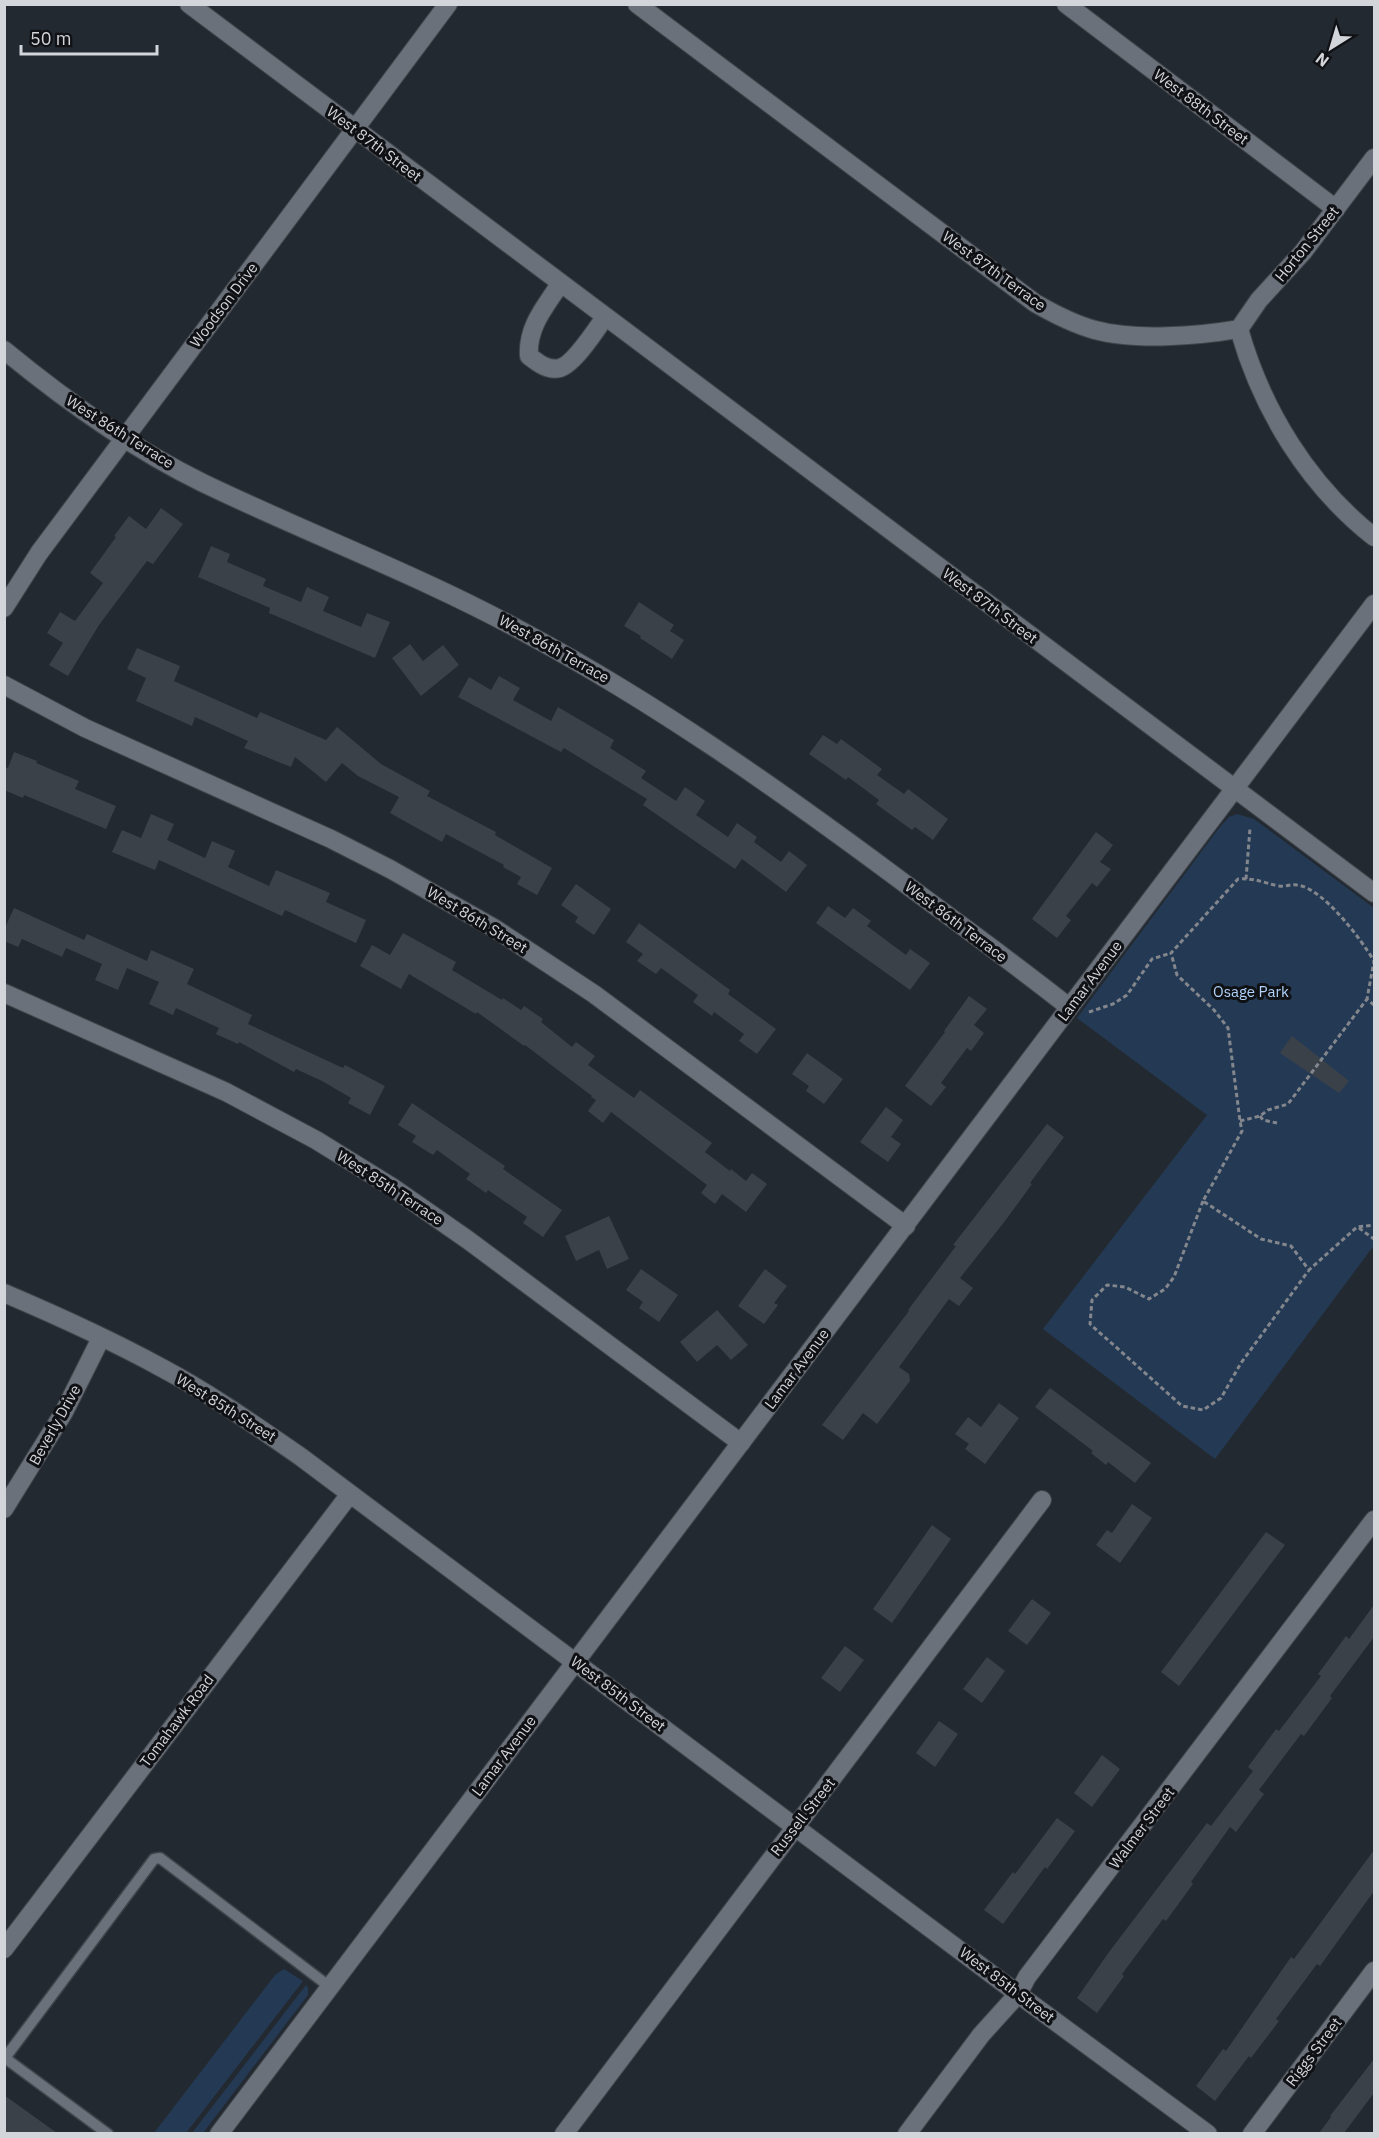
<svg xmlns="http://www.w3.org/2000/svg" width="1379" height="2138" viewBox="0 0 1379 2138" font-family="'IBM Plex Sans',sans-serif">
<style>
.green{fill:#243a54}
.building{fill:#3b4149}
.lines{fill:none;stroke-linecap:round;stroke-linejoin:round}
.lane-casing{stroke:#3f454a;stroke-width:13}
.street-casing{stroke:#3f454a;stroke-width:20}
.secondary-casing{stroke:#3f454a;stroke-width:20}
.path{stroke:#83878d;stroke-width:3;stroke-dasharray:4.5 3;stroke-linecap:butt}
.lane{stroke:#6b717a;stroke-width:10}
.street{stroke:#6b717a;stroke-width:18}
.secondary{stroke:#6b717a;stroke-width:18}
.labels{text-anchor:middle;stroke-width:6;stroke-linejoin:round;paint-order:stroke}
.street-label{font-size:15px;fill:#d2d5da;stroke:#0f1115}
.park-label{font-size:15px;fill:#b1d3fc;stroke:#0f1115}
</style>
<rect width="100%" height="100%" fill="#232930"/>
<path class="green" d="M1237,814l17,5 120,89v342l-2,-2 -157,211 -172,-130 164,-214 -130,-97 142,-190 10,-11z
M284,1969l19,12 -117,152h-32l121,-158z
M306,1985l2,3v7l-105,138h-11z"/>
<path class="building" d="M161,508l22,16 -30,40 -6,-3 -48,64 -31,51 -19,-11 14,-22 -16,-10 13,-21 15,9 28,-38 -13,-10 26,-36 -2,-1 15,-20 17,13z
M211,546l19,8 -3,8 39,17 -3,7 38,16 6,-15 22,10 -6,14 38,16 6,-14 23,9 -15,36 -106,-45 1,-5 -72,-31z
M639,602l35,23 -4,6 14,9 -12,19 -32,-21 1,-2 -17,-10z
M410,644l13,17 20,-16 16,20 -38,31 -29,-38z
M137,648l43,18 -6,15 83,37 3,-6 66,28 11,-13 44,37 49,27 -3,5 69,36 -1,3 57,33 -15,27 -20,-11 4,-7 -18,-10 1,-2 -58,-31 -4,8 -52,-29 9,-16 -41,-21 -16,-13 -16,19 -31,-25 -4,10 -47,-19 4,-7 -53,-24 -3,9 -56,-25 10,-23 -19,-9z
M499,676l21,12 -7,12 38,21 7,-14 56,33 -4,8 36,23 -5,7 35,23 9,-14 20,14 -9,14 32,22 9,-14 20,14 -3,5 27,20 8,-11 18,14 -21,27 -44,-33 -7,10 -92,-64 4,-6 -83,-51 -3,4 -103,-55 11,-20 22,13z
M823,735l14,9 4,-5 41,30 -5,6 27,19 4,-5 40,30 -15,21 -18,-13 -3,3 -36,-26 3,-4 -31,-23 -2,3 -37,-26z
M14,752l23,9 -1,2 43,18 -4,8 41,17 -10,23 -82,-34 -1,3 -19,-8v-23l4,1z
M151,814l23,10 -7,16 38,18 7,-17 23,10 -7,16 41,19 7,-16 54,23 -4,9 40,18 -10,23 -71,-33 -3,6 -123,-56 -4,10 -43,-18 10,-22 19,8z
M1096,832l17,13 -13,17 11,7 -14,18 -5,-4 -26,33 5,4 -14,18 -25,-19z
M576,884l35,25 -17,26 -19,-13 3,-5 -17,-12z
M828,906l17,12 8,-10 18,13 -4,5 39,29 4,-6 20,14 -20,27 -94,-67z
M14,908l70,32 3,-6 60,27 4,-11 43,19 -7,15 65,31 -4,9 95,44 2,-3 40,21 -15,29 -22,-12 3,-5 -29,-17 -26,-12 -2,3 -55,-30 -1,2 -22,-10 3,-6 -43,-20 -3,7 -24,-11 10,-22 -32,-14 -9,22 -23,-10 7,-16 -36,-16 -4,9 -40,-18 -4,8 -14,-6v-11z
M639,923l91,67 -2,4 48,35 -19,25 -18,-13 5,-7 -30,-22 -2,4 -19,-14 5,-7 -37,-27 -5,6 -19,-13 6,-7 -17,-12z
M403,933l53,29 -4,8 50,30 1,-2 18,12 3,-4 19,13 -2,3 31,25 4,-5 19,14 -7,9 46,33 6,-8 42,31 30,22 -7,9 25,19 1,-2 15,12 6,-8 15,11 -21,28 -24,-18 -7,10 -14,-11 6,-8 -96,-73 -8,11 -15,-12 8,-11 -5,-3 1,-1 -67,-51 -1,1 -47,-34 -1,2 -67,-40 -8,15 -41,-23 12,-21 18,10z
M969,996l18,13 -13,16 10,8 -13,18 -4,-3 -26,35 5,4 -15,19 -26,-20 40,-54 -1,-1z
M1292,1036l57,45 -10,12 -59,-40z
M807,1053l36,26 -19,25 -18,-13 3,-5 -17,-12z
M412,1103l93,63 -2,3 59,41 -19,27 -20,-14 4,-6 -39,-27 -2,3 -20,-14 4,-5 -33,-24 -4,5 -21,-13 4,-6 -18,-11z
M886,1107l17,13 -12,17 10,7 -13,18 -28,-20z
M1047,1124l17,13 -34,46 2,1 -27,37 -45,57 13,10 -14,18 -10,-7 -50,68 10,7 1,7 -33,43 -14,-11 -20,27 -21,-15 87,-114 -1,-1 48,-64 -3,-1z
M609,1216l20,43 -22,10 -8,-19 -23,11 -11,-25z
M641,1269l37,26 -19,27 -20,-14 4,-6 -17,-12z
M765,1269l22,17 -13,17 4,2 -14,19 -26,-18z
M717,1310l31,35 -17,15 -14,-15 -20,17 -17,-20z
M1050,1388l101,75 -16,20 -27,-21 -2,3 -15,-12 2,-2 -58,-44z
M999,1403l20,15 -34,46 -20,-15 4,-5 -14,-10 13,-17 13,10z
M1132,1504l20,14 -32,45 -24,-18 11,-15 5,3z
M932,1525l19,14 -59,84 -19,-14z
M1266,1532l19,13 -106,141 -18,-14z
M1032,1599l19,14 -24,32 -19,-14z
M1374,1605v32l-44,59 2,2 -28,38 -3,-2 -42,56 5,4 -28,38 -6,-5 -39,55 2,2 -27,37 -3,-2 -41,55 2,2 -27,37 -20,-15 32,-46 98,-129 4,3 42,-55 -5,-4 28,-38 3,2 42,-55 -3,-2 28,-38 3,3z
M845,1646l19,14 -24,32 -19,-14z
M987,1657l18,14 -23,32 -19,-14z
M939,1721l19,13 -23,33 -19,-14z
M1102,1755l18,14 -28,38 -18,-14z
M1057,1818l18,13 -28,38 -2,-2 -42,57 -19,-14 29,-38 2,2z
M1374,1850v41l-54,75 -3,-2 -41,55 3,2 -28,37 -2,-2 -34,45 -19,-15 27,-37 3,2 65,-94 3,2z
M1374,2059v34l-30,40h-25l12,-16 -1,-1z
M4,2095l53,38h-53z"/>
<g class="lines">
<g class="lane-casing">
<path id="lane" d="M108,2134l-103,-76 149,-199 6,-1 170,129"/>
</g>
<g class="street-casing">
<path id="street" d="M637,4l398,299c19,11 38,21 60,27 40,11 103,6 144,-1
M1066,4l270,205
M560,284c-15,23 -33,43 -31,72 9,7 19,15 31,12 14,-4 36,-38 45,-51
M1239,329c23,81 69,156 135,208
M1239,329l20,-29 44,-48 71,-94
M4,350c62,51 127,98 199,133 108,52 221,94 326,152 128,69 247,153 363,239 59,44 119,87 177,133
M4,608l35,-55 409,-549
M4,685l81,43 246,111 59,30 104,59 100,66 312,232
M4,993l222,99 90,48 76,47 76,53 273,203
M4,1293c54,23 107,47 158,75 49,26 94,58 139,89l717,537 190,140
M4,1509l60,-97 37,-74
M4,1949l346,-455
M564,2134l478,-634
M907,2134l74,-99 37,-41 9,-17 347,-457
M1252,2134l122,-163"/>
</g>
<g class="secondary-casing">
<path id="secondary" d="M189,4l1185,889
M219,2134l1155,-1530"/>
</g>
<path class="path" d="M1246,879l4,-51
M1374,1005l-7,-6 7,-38c-13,-22 -51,-73 -77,-76 -7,-1 -12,2 -19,1 -16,-4 -24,-8 -40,-7l-67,74 6,22 37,35 14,18 12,93 2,10 -39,70 58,38 30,7 18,24 48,-43 17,-2
M1089,1012l24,-8 14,-9 25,-36 19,-6
M1260,1116l3,4 14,3
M1240,1121l20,-5 8,-6 20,-6 79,-105
M1203,1201l-29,76 -9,12 -16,10 -24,-12 -18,-2 -15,15 -2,24 92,82 21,4 18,-12 20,-35 68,-93
M1359,1228l15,11"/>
<use href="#lane" class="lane"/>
<use href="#street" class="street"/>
<use href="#secondary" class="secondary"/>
</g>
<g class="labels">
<g class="street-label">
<text transform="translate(1201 107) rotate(37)" y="5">West 88th Street</text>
<text transform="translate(374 144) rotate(37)" y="5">West 87th Street</text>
<text transform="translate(1307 244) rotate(-51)" y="5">Horton Street</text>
<text transform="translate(994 271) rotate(36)" y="5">West 87th Terrace</text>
<text transform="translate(224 305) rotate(-53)" y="5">Woodson Drive</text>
<text transform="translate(120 432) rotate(32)" y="5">West 86th Terrace</text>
<text transform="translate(990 606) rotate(37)" y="5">West 87th Street</text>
<text transform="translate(554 649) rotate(29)" y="5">West 86th Terrace</text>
<text transform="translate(477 920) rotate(31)" y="5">West 86th Street</text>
<text transform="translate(956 922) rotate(37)" y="5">West 86th Terrace</text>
<text transform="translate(1090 981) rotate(-53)" y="5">Lamar Avenue</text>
<text transform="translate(390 1188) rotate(33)" y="5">West 85th Terrace</text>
<text transform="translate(797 1369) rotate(-53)" y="5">Lamar Avenue</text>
<text transform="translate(226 1408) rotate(32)" y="5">West 85th Street</text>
<text transform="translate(55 1425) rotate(-61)" y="5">Beverly Drive</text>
<text transform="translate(618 1694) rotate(37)" y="5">West 85th Street</text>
<text transform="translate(177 1721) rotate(-53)" y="5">Tomahawk Road</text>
<text transform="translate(504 1756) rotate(-53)" y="5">Lamar Avenue</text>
<text transform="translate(803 1817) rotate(-52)" y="5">Russell Street</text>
<text transform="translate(1142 1828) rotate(-53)" y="5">Walmer Street</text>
<text transform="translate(1007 1985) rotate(37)" y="5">West 85th Street</text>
<text transform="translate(1314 2052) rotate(-53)" y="5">Riggs Street</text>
</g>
<g class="park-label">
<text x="1251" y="997">Osage Park</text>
</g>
</g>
<rect width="1379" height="2138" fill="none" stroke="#d2d5da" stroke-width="12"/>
<g transform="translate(1331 48) rotate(217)" stroke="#0f1115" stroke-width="4.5" paint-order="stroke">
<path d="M0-4.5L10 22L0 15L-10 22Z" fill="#d2d5da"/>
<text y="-9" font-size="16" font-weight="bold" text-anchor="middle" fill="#d2d5da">N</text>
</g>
<path d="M21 45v9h136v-9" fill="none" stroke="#d2d5da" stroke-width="3"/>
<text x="30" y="45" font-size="18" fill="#d2d5da" stroke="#0f1115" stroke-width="4.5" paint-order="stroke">50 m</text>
</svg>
